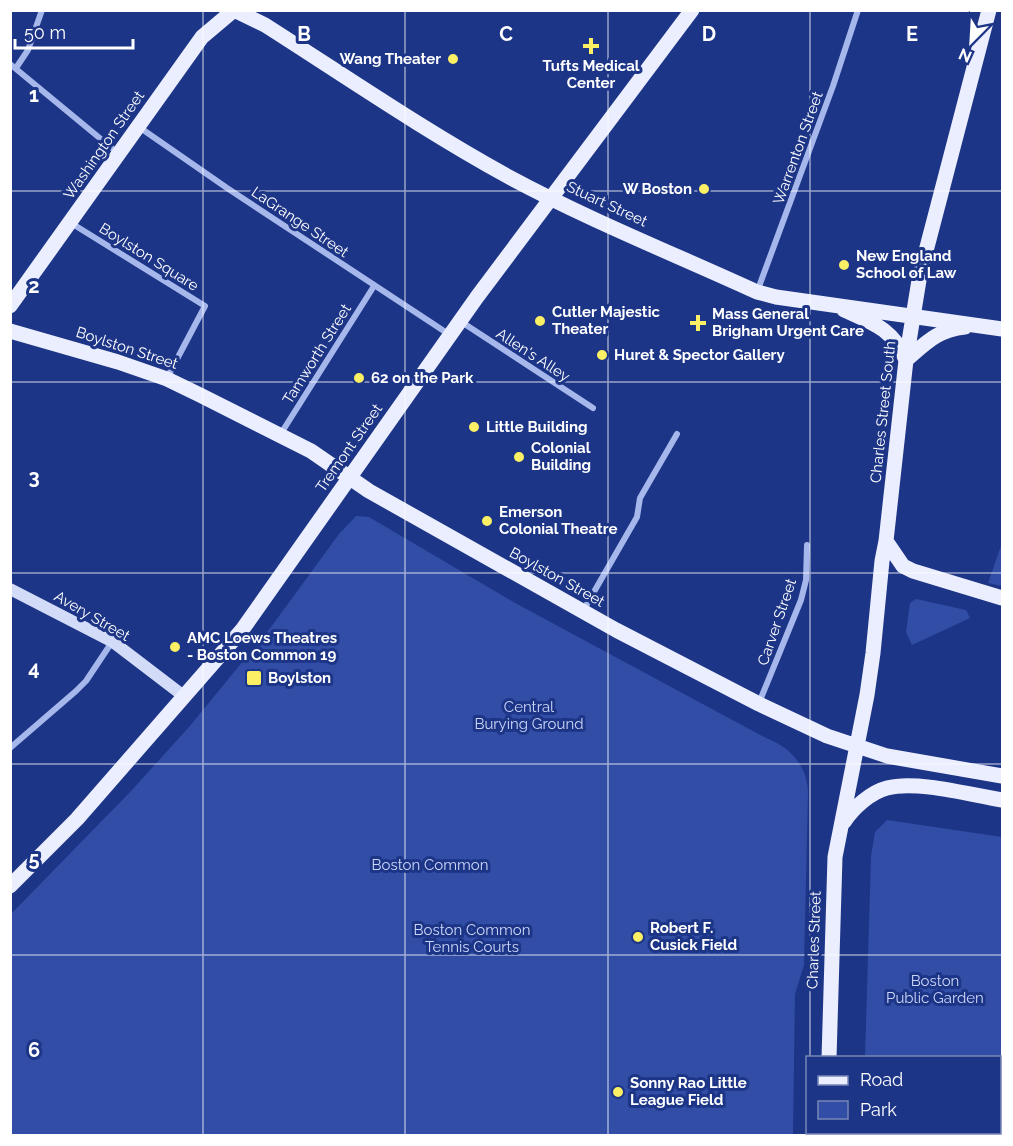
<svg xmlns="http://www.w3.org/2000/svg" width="1013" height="1146" viewBox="0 0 1013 1146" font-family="Raleway,sans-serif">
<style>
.green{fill:#314da5}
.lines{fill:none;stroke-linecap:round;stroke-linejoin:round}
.street{stroke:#a6b7eb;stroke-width:6}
.secondary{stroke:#d2dbf8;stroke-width:12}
.primary{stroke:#ebeefe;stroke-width:15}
.grid{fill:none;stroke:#fff;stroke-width:1.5;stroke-opacity:0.55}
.poi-dot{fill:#fbef65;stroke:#1d3587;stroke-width:2}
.labels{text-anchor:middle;stroke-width:6;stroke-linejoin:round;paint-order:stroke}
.poi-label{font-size:15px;font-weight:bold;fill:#fff;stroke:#1d3587;text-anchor:start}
.street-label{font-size:15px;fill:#fff;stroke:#1d3587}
.park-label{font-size:15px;fill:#cbd6f8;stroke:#1d3587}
.grid-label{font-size:20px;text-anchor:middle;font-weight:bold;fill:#fff;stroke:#1d3587;stroke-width:6;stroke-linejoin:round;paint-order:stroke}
</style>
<rect width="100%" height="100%" fill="#1d3587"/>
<path class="green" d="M356,516l13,1 148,87 249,134c24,9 41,27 42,54l-4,173 -9,29 -2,141h-782v-221l121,-124 57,-63 82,-100 68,-93z
M1002,543v43l-14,-3z
M916,599l50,11 4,8 -58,27 -6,-13 4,-29z
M887,820l115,17v298h-140l1,-3h137v-74l-135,-1 6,-201 4,-24z"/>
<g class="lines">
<path class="street" d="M10,64l109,90
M16,68l12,-18 14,-40
M139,127l88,61 223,147
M71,223l134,83 -38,72
M757,292l76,-206 25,-76
M460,321l133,87
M280,435l94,-149
M583,611l54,-94 3,-19 37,-64
M759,703l42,-103 5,-20 1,-35
M10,748l66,-57 10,-10 26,-39"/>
<path class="secondary" d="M10,589l103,53 72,55"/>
<path class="primary" d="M234,10l31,15c80,51 160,106 244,152 80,43 165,77 248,115l19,5 226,32
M10,306l192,-269 32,-27
M844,310c29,13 49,19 62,50
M10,331l108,31 49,17 33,16 111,56 58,40 247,139 143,74 68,32 60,20 115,20
M906,360c20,-17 31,-30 59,-33
M886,541l17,25 10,5 89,27
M844,822c9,-14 27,-30 43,-34 30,-8 84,7 115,12
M10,886l67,-67 165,-189 235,-333 215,-287
M829,1058l6,-201 32,-162 6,-42 9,-92 4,-20 20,-181 14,-86 69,-264
M826,1136l1,-4"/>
</g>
<path class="grid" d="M203,10v1126M405,10v1126M608,10v1126M810,10v1048M10,191h992M10,382h992M10,573h992M10,764h992M10,955h992M810,1132v4"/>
<g class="poi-dot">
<path d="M588 37h6v6h6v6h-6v6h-6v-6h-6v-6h6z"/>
<circle cx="453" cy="59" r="6"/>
<circle cx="704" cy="189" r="6"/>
<circle cx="844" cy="265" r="6"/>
<circle cx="540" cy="321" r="6"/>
<path d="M695 314h6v6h6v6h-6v6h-6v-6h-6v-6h6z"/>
<circle cx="602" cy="355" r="6"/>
<circle cx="359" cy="378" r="6"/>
<circle cx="474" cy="427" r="6"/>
<circle cx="519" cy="457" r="6"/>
<circle cx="487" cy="521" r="6"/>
<circle cx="175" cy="647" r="6"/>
<rect x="246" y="670" width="16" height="16" rx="3"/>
<circle cx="638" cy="937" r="6"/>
<circle cx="618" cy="1092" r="6"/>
</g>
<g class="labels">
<g class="poi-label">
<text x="441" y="64" text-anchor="end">Wang Theater</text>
<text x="591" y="71" text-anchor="middle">Tufts Medical<tspan x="591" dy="17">Center</tspan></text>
<text x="692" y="194" text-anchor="end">W Boston</text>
<text x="856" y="261">New England<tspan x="856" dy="17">School of Law</tspan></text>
<text x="552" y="317">Cutler Majestic<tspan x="552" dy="17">Theater</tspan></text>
<text x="712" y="319">Mass General<tspan x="712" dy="17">Brigham Urgent Care</tspan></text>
<text x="614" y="360">Huret &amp; Spector Gallery</text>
<text x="371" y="383">62 on the Park</text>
<text x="486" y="432">Little Building</text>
<text x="531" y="453">Colonial<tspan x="531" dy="17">Building</tspan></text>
<text x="499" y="517">Emerson<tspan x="499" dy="17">Colonial Theatre</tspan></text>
<text x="187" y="643">AMC Loews Theatres<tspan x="187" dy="17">- Boston Common 19</tspan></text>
<text x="268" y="683">Boylston</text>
<text x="650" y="933">Robert F.<tspan x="650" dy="17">Cusick Field</tspan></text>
<text x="630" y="1088">Sonny Rao Little<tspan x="630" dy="17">League Field</tspan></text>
</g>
<g class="street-label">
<text transform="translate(104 145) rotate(-55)" y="5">Washington Street</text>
<text transform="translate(798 148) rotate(-70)" y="5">Warrenton Street</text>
<text transform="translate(607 204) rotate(25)" y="5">Stuart Street</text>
<text transform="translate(300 222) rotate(34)" y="5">LaGrange Street</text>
<text transform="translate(149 257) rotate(32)" y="5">Boylston Square</text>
<text transform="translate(127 348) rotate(18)" y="5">Boylston Street</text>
<text transform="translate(317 354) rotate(-58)" y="5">Tamworth Street</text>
<text transform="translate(533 355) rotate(33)" y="5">Allen's Alley</text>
<text transform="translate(883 412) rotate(-84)" y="5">Charles Street South</text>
<text transform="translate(349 448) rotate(-55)" y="5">Tremont Street</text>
<text transform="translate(557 577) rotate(29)" y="5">Boylston Street</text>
<text transform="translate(92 616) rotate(30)" y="5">Avery Street</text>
<text transform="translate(777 622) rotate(-71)" y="5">Carver Street</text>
<text transform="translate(814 940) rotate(-88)" y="5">Charles Street</text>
</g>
<g class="park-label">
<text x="529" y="712">Central<tspan x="529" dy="17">Burying Ground</tspan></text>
<text x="430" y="870">Boston Common</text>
<text x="472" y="935">Boston Common<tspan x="472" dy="17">Tennis Courts</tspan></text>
<text x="935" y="986">Boston<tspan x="935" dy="17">Public Garden</tspan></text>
</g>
</g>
<g class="grid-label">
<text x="304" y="41">B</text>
<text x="506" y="41">C</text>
<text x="709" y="41">D</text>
<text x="912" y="41">E</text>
<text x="34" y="102">1</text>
<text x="34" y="293">2</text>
<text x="34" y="484">3</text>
<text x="34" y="675">4</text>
<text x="34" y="866">5</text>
<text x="34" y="1057">6</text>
</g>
<rect width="1013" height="1146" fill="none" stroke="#ffffff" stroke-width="24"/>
<rect x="806" y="1056" width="195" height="78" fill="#1d3587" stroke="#7786b7" stroke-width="1.5"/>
<rect x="818" y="1076" width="30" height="9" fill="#ebeefe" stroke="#7786b7" stroke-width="1.5"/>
<text x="860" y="1086" font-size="18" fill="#ffffff">Road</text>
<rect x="818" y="1101" width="30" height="18" fill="#314da5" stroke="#7786b7" stroke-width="1.5"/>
<text x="860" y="1116" font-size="18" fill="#ffffff">Park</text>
<g transform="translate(971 42) rotate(204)" stroke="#1d3587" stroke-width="4.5" paint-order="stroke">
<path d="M0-4.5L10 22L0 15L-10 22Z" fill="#ffffff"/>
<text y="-9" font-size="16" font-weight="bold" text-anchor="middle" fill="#ffffff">N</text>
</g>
<path d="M15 39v9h118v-9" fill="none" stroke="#ffffff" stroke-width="3"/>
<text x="24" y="39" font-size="18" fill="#ffffff" stroke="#1d3587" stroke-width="4.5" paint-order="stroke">50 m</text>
</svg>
